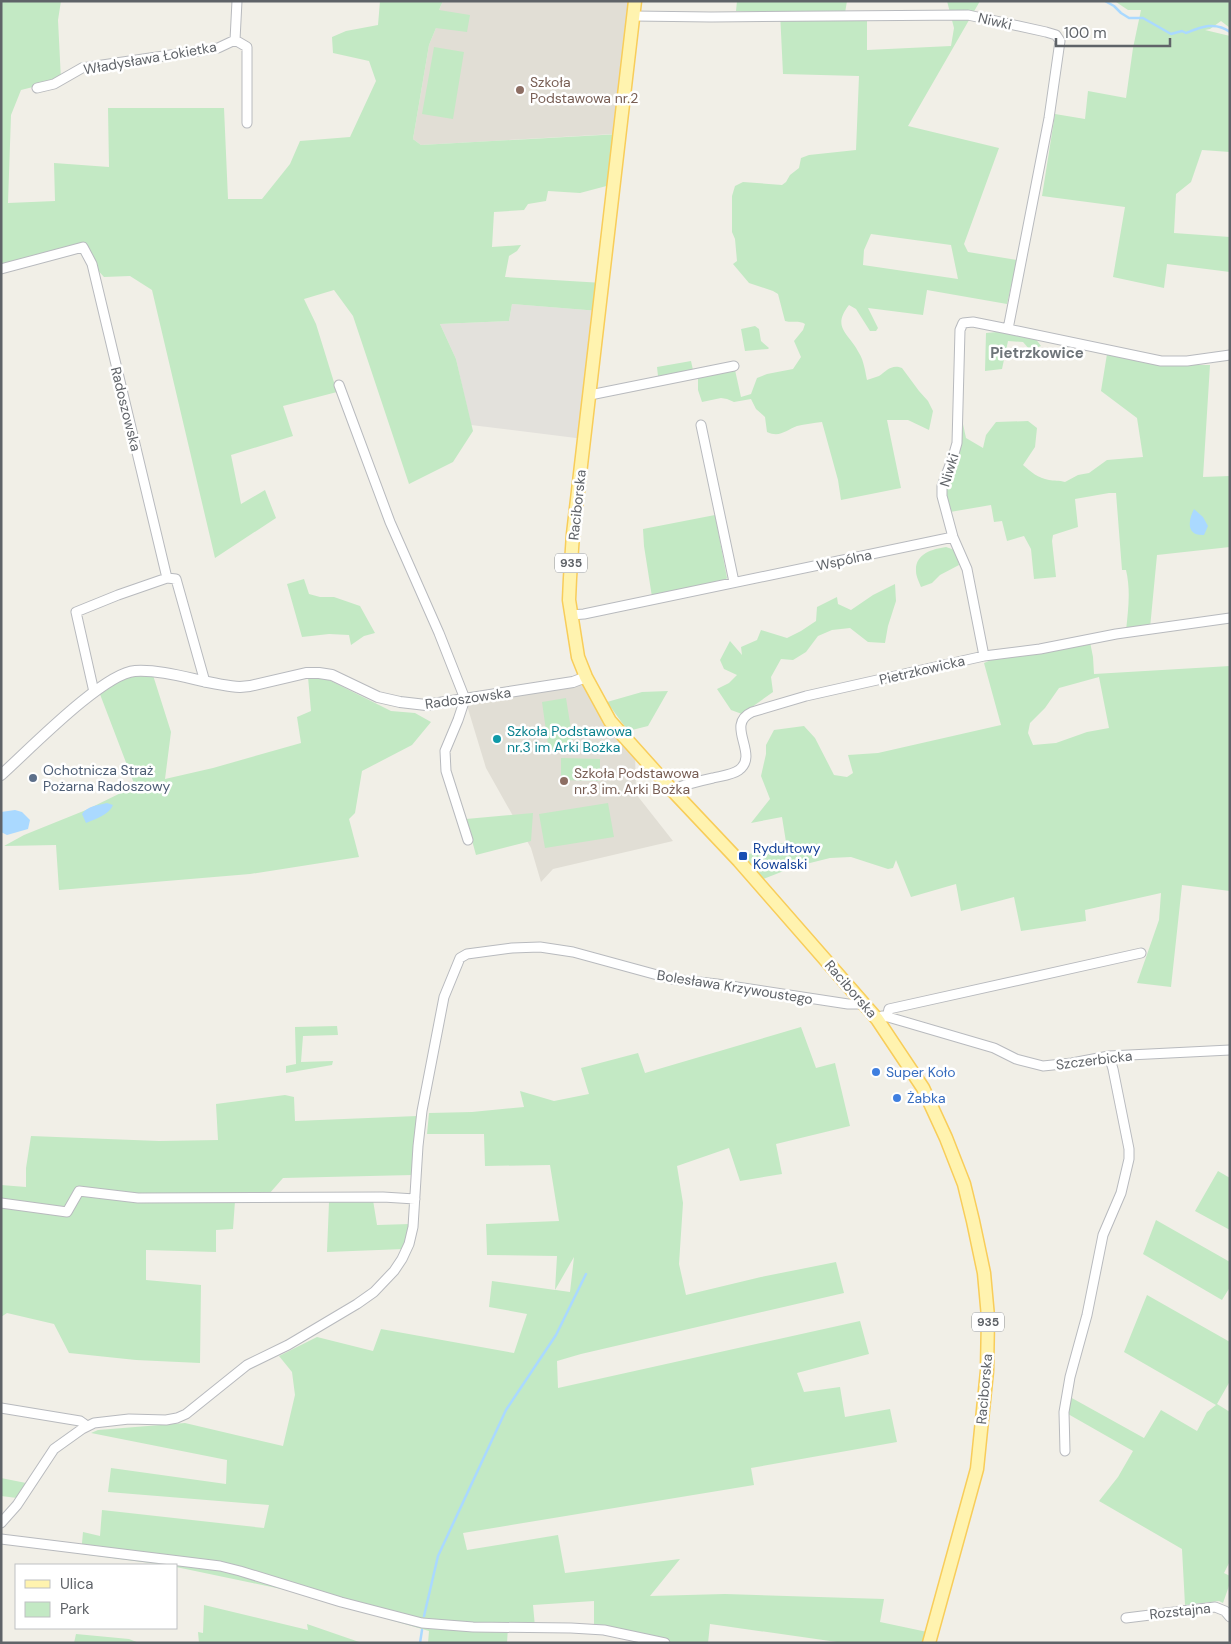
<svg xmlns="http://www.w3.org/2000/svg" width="1231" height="1644" viewBox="0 0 1231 1644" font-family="'DM Sans',sans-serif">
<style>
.industrial{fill:#e3e1dc}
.education{fill:#e1ded5}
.green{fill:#c3e9c4;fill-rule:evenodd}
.water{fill:#aad9ff}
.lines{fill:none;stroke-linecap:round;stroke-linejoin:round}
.stream{stroke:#aad9ff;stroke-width:2.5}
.minor-casing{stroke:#b8babe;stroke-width:11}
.tertiary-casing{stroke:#b8babe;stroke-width:12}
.primary-casing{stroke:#f8cd5a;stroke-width:15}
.minor{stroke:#fff;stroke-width:9}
.tertiary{stroke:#fff;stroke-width:10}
.primary{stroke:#fff3af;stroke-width:12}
.education-dot{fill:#8d6e63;stroke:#fff;stroke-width:2}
.culture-dot{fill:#0f9aa8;stroke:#fff;stroke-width:2}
.service-dot{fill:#5c6f8a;stroke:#fff;stroke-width:2}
.transit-dot{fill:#1a4fb4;stroke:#fff;stroke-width:2}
.shop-dot{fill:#3f7fe0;stroke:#fff;stroke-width:2}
.labels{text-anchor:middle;stroke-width:5;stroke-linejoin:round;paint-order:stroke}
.shield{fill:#fff;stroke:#8f9295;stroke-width:1}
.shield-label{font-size:12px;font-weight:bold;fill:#5f6368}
.street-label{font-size:14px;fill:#5f6368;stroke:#fff}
.education-label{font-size:14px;fill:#785e54;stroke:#fff;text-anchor:start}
.culture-label{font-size:14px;fill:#0d838f;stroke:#fff;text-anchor:start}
.service-label{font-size:14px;fill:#4e5e75;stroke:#fff;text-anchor:start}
.transit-label{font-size:14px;fill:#164399;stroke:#fff;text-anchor:start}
.shop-label{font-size:14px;fill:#366cbe;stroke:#fff;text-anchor:start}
.neighbourhood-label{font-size:15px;font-weight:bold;fill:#6f757a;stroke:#fff}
</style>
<rect width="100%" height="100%" fill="#f1efe7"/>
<path class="industrial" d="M512,304l87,7 -15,128 -113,-14 -15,-66 -16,-35 69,-3z"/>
<path class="education" d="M443,1h185l-14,133 -193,11 -8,-6 16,-94 7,-17 3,-18z
M586,677l49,74 1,43 37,47 -120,28 -12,13 -10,-34 -45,-80 -21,-69z"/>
<path class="green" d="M1,1h60l-3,19 3,60 -40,10 -10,25 -3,88 47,-2 -1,-38 55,4 -1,-59h116l4,91h34l28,-35 10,-23 50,-4 26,-56 -7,-20 -36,-8 -1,-16 14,-6 32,-6 2,-24h63l-4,9 31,5 -3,17 -31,-4 -7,17 -16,94 8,6 199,-11 -6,50 -34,9 -32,-2 -2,10 -18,3 -4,6 -30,2 -2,35 29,-2 -4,6 -8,5 -4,21 98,6 -4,28 -87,-7 -3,17 -69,3 16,35 17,72 -20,31 -44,22 -56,-168 -19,-26 -30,9 12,25 21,68 -54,14 10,30 -62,19 10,49 24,-14 11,28 -61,40 -63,-268 -22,-14 -26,1 -12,-13 -9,-17 -82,22z
M737,1h110l-2,12 22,6v31l84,-4 3,-18 -7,-27h33l-72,125 91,22 -35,96 4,8 49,8 -10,44 -80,-14 -4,25 -55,-7 10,20 -2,3h-6l-14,-22 -7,-4c-18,23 0,28 10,48 5,8 6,18 8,27 4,-1 8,-3 12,-4 8,-5 12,-12 23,-8l17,23 9,10 5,10 -4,19 -21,-10h-21l14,68 -60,12 -3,-20 -16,-58c-8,1 -17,2 -25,4 -11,4 -17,12 -30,6l-2,-15 -9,-8 -5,-10 -17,3 -7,-3 -6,-1 -19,4 -4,-12v-13l37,-7 6,27 10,-3 6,-16 10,-4 26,-5 8,-12 -7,-16 9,-11 2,-6c-6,-4 -13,-1 -20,-3l-7,-27 -5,-3 -24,-8 -16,-19 4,-3 -2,-22 -3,-7v-36l3,-10 8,-4 39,3 4,-3 4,-7 9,-7 2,-10 8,-3 47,-5 3,-74 -76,-2 -3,-62 -44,-1zM871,234l80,11 7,34 -95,-14 1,-15z
M1106,1h124v27l-9,-7 -11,8 -5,1 25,6v116l-28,-2 -11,32 -15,12 -2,39 56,4v35l-63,-8 -3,24 -51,-11 12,-70 -83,-11 13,-82 30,5 3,-28 38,7 7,-50 8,-38h-13l-12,-8z
M434,47l30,5 -11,67 -31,-5z
M755,326l4,3 2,12 8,7 -1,1 -23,2 -4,-22z
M1008,331l27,7 6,8 -11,4 -7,-8 -15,-1 -6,28 -17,2 1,-38z
M1107,354l34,8 25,3h44l-7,112 27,-1v71l-73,8 -7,73 -24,3c2,-20 5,-40 0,-61h-4l-6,-77h-7l-34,6 3,28 -25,8 -1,6 4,36 -22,2 -3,-30 -7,-13 -17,5 -5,-20 -8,1 -3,-17 -41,7 -5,-21c11,-23 15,-42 18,-67l3,14 17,10 3,-13 10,-13 32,-1 9,7 -2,19 -12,18c8,7 15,13 26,15 5,1 10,0 16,2l13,-7 11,-2 18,-13 36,-3 -6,-39 -36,-27z
M691,361l2,9 -35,6 -1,-9z
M715,515l12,63 -4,5 -71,14 -8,-51 -1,-17z
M946,547l9,3 4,15 -19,10 -8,8 -11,4c-2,-5 -5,-11 -5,-16 -1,-17 16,-22 30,-24z
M304,579l5,15 11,3h14l26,9 15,27 -11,3 -13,9 -2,-10 -20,-1 -27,3 -15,-53z
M895,584l1,17 -8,25 -3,17 -17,-1 -18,-14 -18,2 -14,6 -12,16 -13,8 -12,-1 -10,18 2,15 -31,22 -11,-4 -14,-21 12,-6 8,-8 -13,-6 -4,-9 10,-19 12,14 -1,-8 16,-7 4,-10 26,8 14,-7 15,-10 1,-14 20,-10 1,7 13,6 22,-15z
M1090,642l3,15 1,17 136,-8v225l-48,-6 -11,102 -34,-4 22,-63 2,-27 -76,17 1,11 -65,10 -7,-34 -53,14 -5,-27 -45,13 -15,-37 -3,8 -5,1 -37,-12 -21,1 -36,9 -33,13 -18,-24 43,-14 -4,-25 -31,6 19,-24 -9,-23 5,-22v-9l8,-15 30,-4 11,12 19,37 13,2 6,-4 -5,-18 30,-2 123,-28 -17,-62 14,-6zM1099,677l10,51 -22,4 -31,11 -23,2 -5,-12 2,-10 15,-15 14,-20z
M152,672l19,60 -6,47 48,-11 88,-25 -4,-26 14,-6 -3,-34 21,3 62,31 24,2 16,9 -19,23 -50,26 -7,42 -6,6 10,38 -109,17 -191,16 -3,-45 -52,1 20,-11 62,-25 49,-24 -37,-97 21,-13z
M668,691l-20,35 -20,5 -21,-29 35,-10z
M566,698l8,50 -25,4 -7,-50z
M561,758l39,1v22l-39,-1z
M608,803l6,34 -69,11 -6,-34z
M533,813l-2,28 -55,14 -10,-36z
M337,1026l1,9 -35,1 -2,26 32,-1 -1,4 -46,8v-7l10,-2 -1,-37z
M801,1027l15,41 19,-5 15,63 -74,18 6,30 -42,7 -11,-33 -52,18 6,37 -4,61 7,31 75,-18 75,-15 8,31 -263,61 -24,7 1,27 302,-67 9,33 -72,19 7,19 36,-5 5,30 45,-8 7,33 -146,26 3,17 -291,48 4,17 91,-15 7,38 115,-14 -30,37 75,-2 159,5 -4,23 52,11 -3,10h-85l-134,-19 -2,19h-43l-71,-14v-28l-61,4 2,22h-27l-1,16h-79l1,-12 -143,-41 -110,-23v-2h-10l-85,-11 2,-22 17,4 2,-26 162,18 5,-23 -161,-13 3,-24 115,16 1,-24 -136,-27 7,-3 87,-7 98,23 12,-51 -3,-23 -13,-16 38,-19 56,14 8,-22 133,24 13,-39 -38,-7 3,-26 63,9 2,-34 -70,-1 -1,-31 73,-3 -9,-56 -65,1 -1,-32h-57l2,-21 43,-1 52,-5 -4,-16 34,10 35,-7 -8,-26 57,-15 7,20zM574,1257l-4,35 -14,-2h-1z
M285,1095l9,2 1,24 122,-5 -4,59 -130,3 -14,16 -34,7 -2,28 -17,1v22l-70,-2v30l55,5 -1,78 -64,-3 -67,-7 -15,-29 -47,-11 -6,4v-132l25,2v-19l5,-32 128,5 59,-1 -2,-36z
M1218,1171l12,7v52l-35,-19z
M373,1200l4,25 33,-1 -6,25 -77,3 2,-50z
M1156,1220l74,42v25l-8,13 -79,-46z
M1147,1295l83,47v39l-13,23 13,8v149l-6,12 6,3v7l-7,20 -4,-2 -34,4 -3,-56 -83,-48 19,-24 15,-26 -65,-37 2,-17 74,41 17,-28 36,21 10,-19 9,-7 -92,-53z
M1,1478l25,5 -9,15 -16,-2z
M204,1605l104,25 -1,-6 55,19h-163l-1,-11 5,1z
M76,1634l53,5 10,4h-65z"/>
<path class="water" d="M1194,509l9,8 5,9 -4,9c-18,1 -16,-14 -10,-26z
M107,803l6,2c-4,10 -18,14 -27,18l-4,-9c5,-8 17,-9 25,-11z
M15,810l7,2 8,8 -2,9 -21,6 -6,-3v-20z"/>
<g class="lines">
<path class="stream" d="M1105,1l9,5 7,7 8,5h14l28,16 11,-3 4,2c15,-6 29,-12 44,-1
M424,1616l14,-60 68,-146 50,-75 30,-61
M420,1643l2,-13"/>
<g class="minor-casing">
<path id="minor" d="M634,16l77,1 257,-2 78,17 10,3 4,6 -11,77 -41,211 -35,-7 -10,1 -3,7 -3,113 -4,14 -11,29v10l11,41 14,32 17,87
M235,40l12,7v76
M37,88l17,-4 28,-16 136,-20 17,-8 2,-39
M1,269l82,-22 9,17 75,314 9,1 29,103
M1008,329l153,32h26l43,-6
M339,385l51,137 49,111 26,66 -7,21 -13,31 1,20 22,69
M590,395l144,-29
M701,425l33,157
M571,615l13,-1 369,-77
M94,692l-18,-80 42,-17 49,-17
M672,790c13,-6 27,-9 41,-12 8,-2 19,-3 26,-8 21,-16 -15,-45 13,-58l54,-16 178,-40 56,-7 76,-15 114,-16
M887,1017l2,-8 252,-56
M877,1019l5,-3 6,1 106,31 22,11 27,7 29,-3 37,-7 121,-6
M1,1203l66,9 12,-21 59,7 245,-1 32,2
M1,1408l79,13 7,5
M1065,1451l-1,-39 6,-35 17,-62 16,-80 18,-42 8,-34v-10l-16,-80 -4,-13
M1,1523l16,-18 37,-56 28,-20 12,-6 35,-4 37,1 11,-2 9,-4 61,-49 41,-20 69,-41 17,-12 20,-21 8,-12 7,-15 4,-17 5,-81 4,-35 22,-114 16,-39 7,-4 45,-6 28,-1 33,5 99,27 45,5 131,20h17
M1,1539l219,27 20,5 101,31 81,21 51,4 98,1 33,2 61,13
M1126,1618l89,-11 10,4 5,6"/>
</g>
<g class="tertiary-casing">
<path id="tertiary" d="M1,775c26,-23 102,-102 134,-104 34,-2 71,14 105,16l10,-1 56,-13h13l13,2 46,22 22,5 26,3 147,-23 13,-5"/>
</g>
<g class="primary-casing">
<path id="primary" d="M635,1l-62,533 -3,44 -1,22 9,57 8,20 24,44 62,69 67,71 138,158 46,69 23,50 18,46 9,37 11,52 4,44 -1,54 -10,98 -48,174"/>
</g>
<use href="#minor" class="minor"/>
<use href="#tertiary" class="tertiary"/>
<use href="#primary" class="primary"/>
</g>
<g class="education-dot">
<circle cx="520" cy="90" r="5"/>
<circle cx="564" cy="781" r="5"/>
</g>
<circle class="culture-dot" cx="497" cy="739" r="5"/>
<circle class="service-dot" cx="33" cy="778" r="5"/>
<rect class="transit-dot" x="738" y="851" width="10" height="10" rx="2.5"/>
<g class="shop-dot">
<circle cx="876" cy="1072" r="5"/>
<circle cx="897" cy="1098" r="5"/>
</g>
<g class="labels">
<g class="shield">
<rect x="555" y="553.5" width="32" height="19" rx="4"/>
<rect x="972" y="1312.5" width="32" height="19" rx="4"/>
</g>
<g class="shield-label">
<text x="571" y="567">935</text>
<text x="988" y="1326">935</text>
</g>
<g class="street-label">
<text transform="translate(995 21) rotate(13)" y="5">Niwki</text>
<text transform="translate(150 58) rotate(-10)" y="5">Władysława Łokietka</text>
<text transform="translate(126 409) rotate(76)" y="5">Radoszowska</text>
<text transform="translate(949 470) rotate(-73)" y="5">Niwki</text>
<text transform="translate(577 505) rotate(-84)" y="5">Raciborska</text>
<text transform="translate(844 560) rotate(-12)" y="5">Wspólna</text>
<text transform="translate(922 670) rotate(-13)" y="5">Pietrzkowicka</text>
<text transform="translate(468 698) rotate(-8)" y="5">Radoszowska</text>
<text transform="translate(735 987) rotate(9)" y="5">Bolesława Krzywoustego</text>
<text transform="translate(851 989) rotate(49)" y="5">Raciborska</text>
<text transform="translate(1094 1060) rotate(-7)" y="5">Szczerbicka</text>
<text transform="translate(984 1389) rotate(-85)" y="5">Raciborska</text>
<text transform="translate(1180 1611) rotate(-6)" y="5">Rozstajna</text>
</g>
<g class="education-label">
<text x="530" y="87">Szkoła<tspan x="530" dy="16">Podstawowa nr.2</tspan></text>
<text x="574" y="778">Szkoła Podstawowa<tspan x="574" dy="16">nr.3 im. Arki Bożka</tspan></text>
</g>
<g class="culture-label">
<text x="507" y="736">Szkoła Podstawowa<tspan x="507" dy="16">nr.3 im Arki Bożka</tspan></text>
</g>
<g class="service-label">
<text x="43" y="775">Ochotnicza Straż<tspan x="43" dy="16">Pożarna Radoszowy</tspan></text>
</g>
<g class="transit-label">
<text x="753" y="853">Rydułtowy<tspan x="753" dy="16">Kowalski</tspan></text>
</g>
<g class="shop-label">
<text x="886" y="1077">Super Koło</text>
<text x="907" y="1103">Żabka</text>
</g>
<g class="neighbourhood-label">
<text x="1037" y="358">Pietrzkowice</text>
</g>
</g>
<rect width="1231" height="1644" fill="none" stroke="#5f6368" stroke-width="5"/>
<rect x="15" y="1564" width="162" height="65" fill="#ffffff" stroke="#bfc1c3"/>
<rect x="25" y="1580" width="25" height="8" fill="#fff3af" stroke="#bfc1c3"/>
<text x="60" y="1589" font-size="15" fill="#5f6368">Ulica</text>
<rect x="25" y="1602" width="25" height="15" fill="#c3e9c4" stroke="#bfc1c3"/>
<text x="60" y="1614" font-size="15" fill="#5f6368">Park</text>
<path d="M1056 38v8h114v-8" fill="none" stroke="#5f6368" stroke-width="2.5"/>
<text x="1064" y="38" font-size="15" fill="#5f6368" stroke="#ffffff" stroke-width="4" paint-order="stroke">100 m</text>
</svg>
